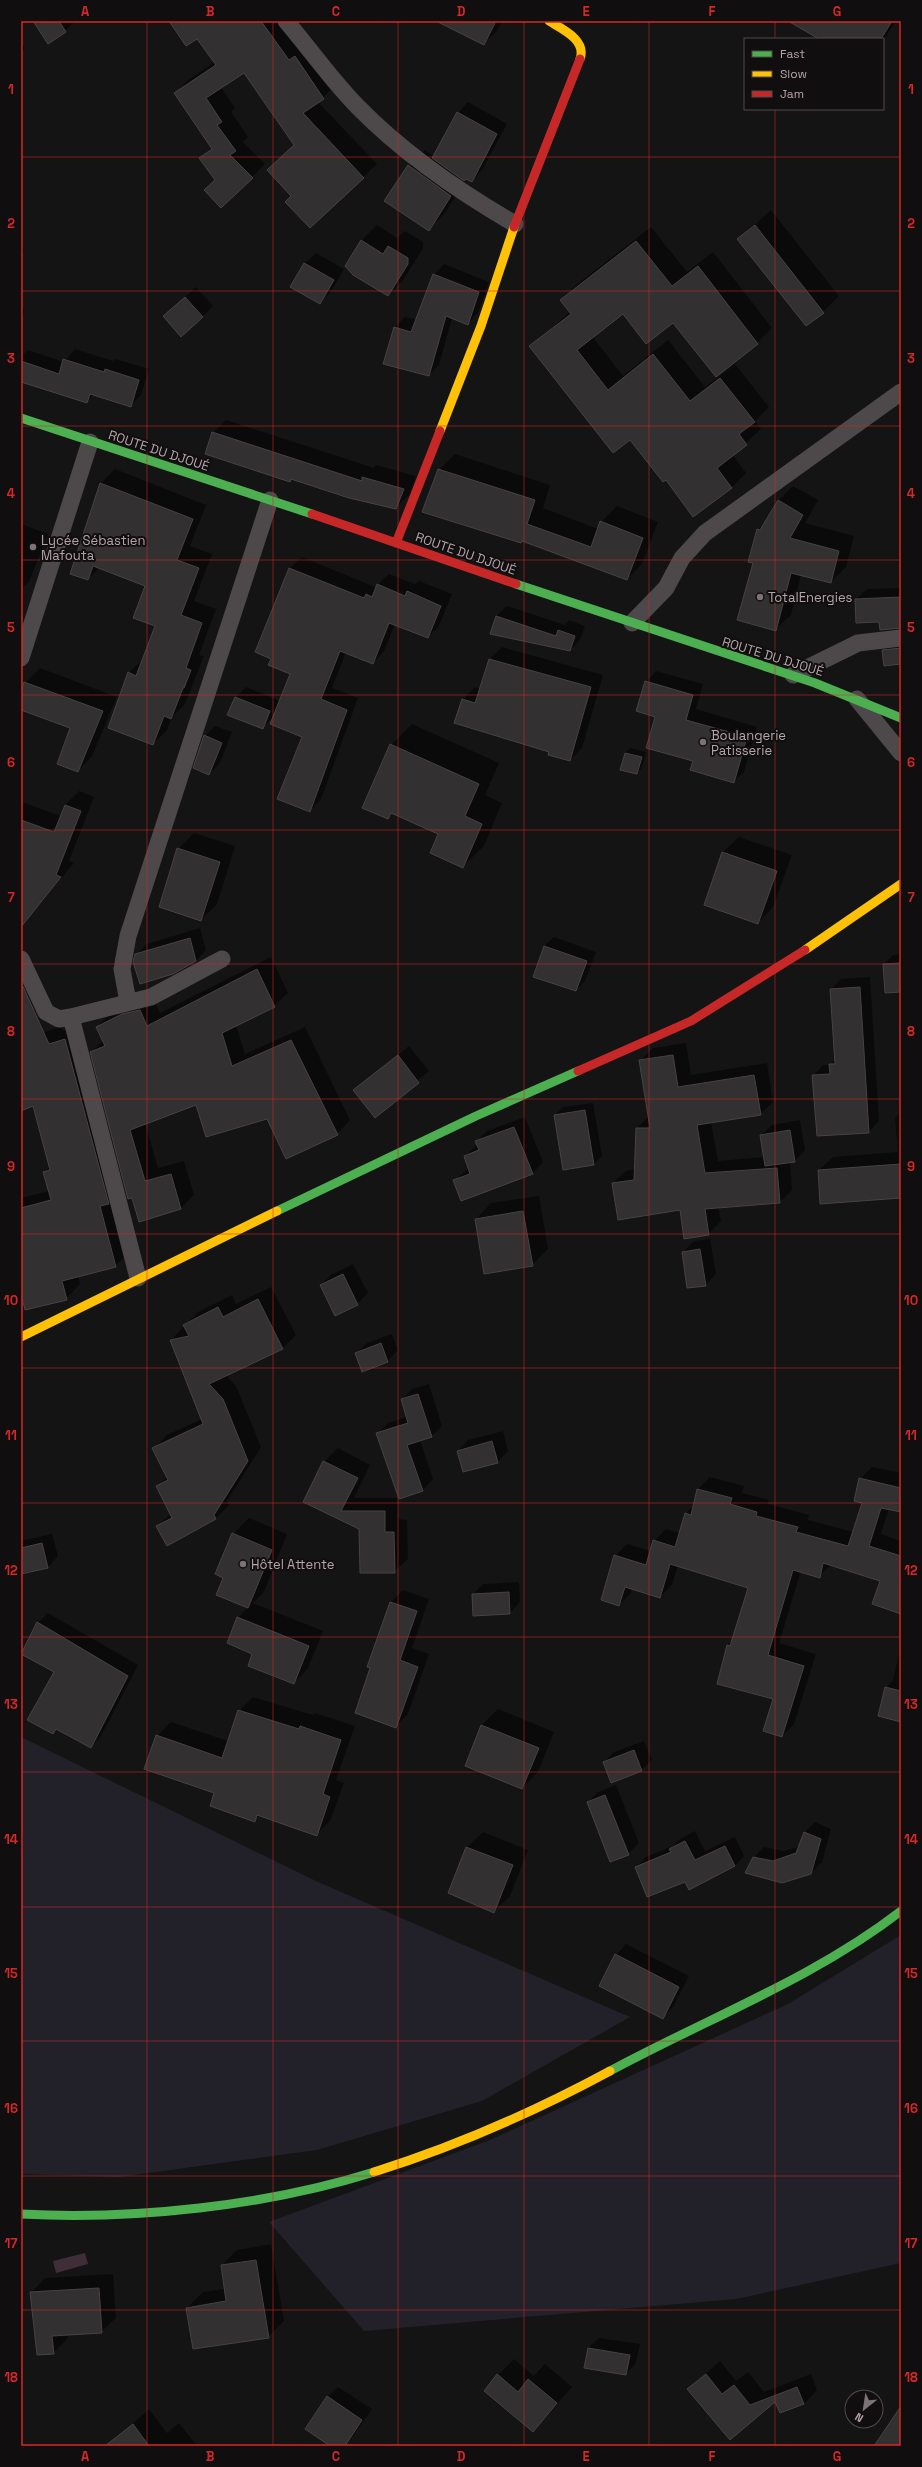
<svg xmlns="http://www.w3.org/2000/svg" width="922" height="2467" viewBox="0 0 922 2467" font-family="'Space Grotesk',sans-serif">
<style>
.green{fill:#22212a}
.water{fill:#3f2d37}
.shadow{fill:#0007}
.building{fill:#323030;stroke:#484244}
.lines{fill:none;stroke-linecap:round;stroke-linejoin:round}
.street{stroke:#4d4849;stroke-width:17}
.fast{stroke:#4caf50;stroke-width:9}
.slow{stroke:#ffc107;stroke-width:9}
.jam{stroke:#c62828;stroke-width:9}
.grid{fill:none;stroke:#d62828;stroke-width:1;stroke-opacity:0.55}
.poi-dot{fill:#7d7276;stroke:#100e0e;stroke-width:1.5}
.labels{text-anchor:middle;stroke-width:4;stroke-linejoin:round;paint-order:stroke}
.street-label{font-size:13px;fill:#b6a4aa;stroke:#100e0e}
.poi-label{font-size:13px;fill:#b6a4aa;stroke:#100e0e;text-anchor:start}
.neatline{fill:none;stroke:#d62828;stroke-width:1.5}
.grid-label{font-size:13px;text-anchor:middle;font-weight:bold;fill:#d62828}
</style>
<rect width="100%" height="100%" fill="#141414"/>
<path class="green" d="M21,1737l297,145 312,135 -148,84 -165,49 -198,27 -98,-3z
M901,1935v328l-165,36 -372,32 -95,-109 221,-82 298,-136z"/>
<path class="water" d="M85,2253l3,11 -32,9 -3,-12z"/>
<path class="shadow" d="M34,21h41l-10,10z
M170,21h114l52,64 -18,17 59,62 -67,63 -18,-31 3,-51 -50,-74 -24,16 14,21 -4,4 17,25 -5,5 22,22 -13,13 -36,3 -16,-22 12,-11 -37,-53 13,-14 27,-18 -17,-25z
M438,21h64l-5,10 -14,13z
M790,21h106l-13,20v-2h-62z
M21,42l4,6 -4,5z
M468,102l39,22 -25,46 -10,11 -5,-3 -23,36 -16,16 -43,-29 24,-35 16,-16 8,6 25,-43z
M771,210l68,86 -16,16 -84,-73z
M377,225l20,13 8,-7 18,11v6l-19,31 -16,16 -27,-54z
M651,227l36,45 26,-20 59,76 -15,15 -41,32 -43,-54 -50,-8 -31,23 31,40 45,-36 37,47 30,-23 34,43 -14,14 6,8 -28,26 13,18 -15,15 -65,-10 -36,-40 -99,-92 39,-34 -9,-12 15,-15z
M21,245l3,6 -3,4z
M316,253l28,16 -14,24 -11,10 -28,-16 14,-24z
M444,264l45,18 -11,31 -10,11 -16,-6 -13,47 -10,10 -34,-48 10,-10 12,3 17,-45z
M196,287l17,19 -11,11 -27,-11z
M21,309h3l-3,20z
M75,349l38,12 3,-2 33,10 -8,26 -11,11 -36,-12 -7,7 -66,-21v-23l7,-7 36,12z
M226,420l148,48 2,-3 40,11 -7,19 -14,13 -102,-30 -3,3 -77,-48z
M455,454l95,31 -7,23 55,21 3,-7 16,-16 41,16 -16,42 -15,15 -104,-39 -2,2 -82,-72z
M115,469l91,36 -16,41 22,8 -18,47 22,8 -17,46 5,1 -19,48 -13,13 -5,13 -14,14 -25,-71 15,-13 13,-34 -10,-40 -46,-19 -12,12 -16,-5 29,-91z
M793,486l25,14 -13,23 49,13 -8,31 -15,15 -30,-7 -10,40 -16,15 -21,-68 4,-32 8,-9 12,-20z
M21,524l27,10 -19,48 -8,7z
M302,557l73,30 14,-13 26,10 4,-3 33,13 -13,32 -11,11 -33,-13 -11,27 -11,12 -27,-11 -14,36 26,10 -37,101 -11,12 -7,-75 -29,-20 -12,12 -27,-30 11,-11 34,14 11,-28 -19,-15 -15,-6 33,-84z
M901,588v39l-21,-6 -24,-22 11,-10z
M507,606l58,19 4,-5 16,6 -5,14 -10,10 -79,-17 5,-17z
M901,639v24l-18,-12 11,-11z
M502,647l101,28 -21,73 -12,12 -20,-9 -87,-52 12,-12 6,2 9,-30z
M40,668l77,29 -25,59 -14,15 -7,-44 -50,-18v-14l4,-12z
M656,671l47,13 -7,25 61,18 -13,45 -11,10 -39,-21 -38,-45 -10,-34z
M412,724l87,39 -14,32 17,8 -18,43 -21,20 -23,-33 -47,-20 -5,5 3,-73z
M215,726l17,6 -12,31 -11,11 -4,-38z
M630,748l16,4 -4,16 -5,5 -16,-4 4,-16z
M79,791l15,6 -25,64 5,2 -49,57 -4,-2v-111l4,-4 36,13 4,-11z
M194,833l41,13 -18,58 -16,16 -23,-71z
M739,837l53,18 -19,52 -15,16 -35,-71z
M200,928l6,22 -10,11 -60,-7 11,-10z
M554,937l42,15 -11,29 -9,9 -32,-44z
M901,954v37l-17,-27 9,-9z
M271,957l17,36 -14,13 -38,19 9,29 60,-27 45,93 -13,14 -140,-31 -52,20 13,45 26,-7 10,34 -13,13 -42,13 -48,-169 12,-11 -6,-14 13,-13 43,-17 7,16z
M870,977l9,144 -10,11 -56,-56 10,-11h7l6,-6 -5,-70 10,-10z
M61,1026l2,5 16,-5 51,226 -15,14 -37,10 2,8 -14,15 -45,-9v-92l28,-7 -4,-19 5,-6 -16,-61 -13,5v-69z
M686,1043l5,32 76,-12 6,39 -13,12 -49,8 7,39 47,-4 -4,-22 11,-10 28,-5 5,30 -10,11 -5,1 2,28 -13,13 -61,4 3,14 -13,13 -27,-25 -68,-26 13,-12 9,-2 2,-41 12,-12 -9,-55 13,-13z
M409,1046l20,25 -54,45 -20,-26z
M593,1103l9,53 -8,8 -39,-49 8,-8z
M901,1112v112h-2v-27l-80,-27 14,-13 65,-5 -3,-34z
M525,1117l18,45 -10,11 -71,26 -7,-19 14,-12 -4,-12 13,-12 -2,-2 11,-11z
M539,1196l9,53 -16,16 -56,-46 15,-16z
M710,1239l6,35 -11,11 -22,-33 11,-11z
M353,1264l15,29 -11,11 -36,-19 10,-10z
M271,1287l25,48 -13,13 -57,27 10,11 25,61 -34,54 2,4 -13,13 -48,27 -11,-18 14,-14 -13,-27 9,-9 -13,-28 13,-14 35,-16 -31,-79 27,-28 34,-17 4,9z
M392,1334l6,16 -10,11 -26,9 -6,-16 11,-11z
M429,1384l13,42 -10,10 -12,4 13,39 -10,11 -24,8 -22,-64 11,-11 19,-6 -5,-18 10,-10z
M503,1431l5,20 -10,11 -35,9 -5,-20 10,-11z
M338,1448l32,17 -16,33h44v21l9,1 1,39 -14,13 -34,-43 -55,-27 19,-40z
M872,1467l29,6v38l-12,-3 -8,26 20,7v65l-20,-26 -50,-15 -12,11 -18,-5 -22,72 37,11 -22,70 -12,12 -7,-38 -47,-53 5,-5 16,-53 -71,-22 -6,20 -12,12 -28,-9 -1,5 -12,12 -4,-49 12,-12 24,7 3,-10 12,-12 14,4 6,-20 8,-8 4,-16 12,-12 34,9 -2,7 27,7 -1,4 41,11 -1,5 45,12 10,-30 -3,-23z
M249,1518l38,16 -23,58 -11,11 70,28 -15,37 -14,15 -40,-30 -16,-35 10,-11 -31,-12 7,-18 9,-43z
M52,1534l6,22 -10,11 -27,6v-32z
M519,1582l1,20 -10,11 -37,-19 10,-10z
M403,1590l26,9 -17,49 17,6 -21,60 -12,12 -24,-59 19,-65z
M48,1613l90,52 -37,71 -10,11 -33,-18 -5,4 2,-62 -34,-18 17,-30z
M901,1646v73l-15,-31 7,-8z
M253,1697l60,18 2,-2 40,13 -19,54 8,3 -14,38 -14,13 -56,-19 -5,5 -39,-27 -59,-57 14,-14 57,19 11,-30z
M498,1709l56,23 -16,40 -16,16 -56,-23 16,-40z
M644,1741l8,19 -11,10 -37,-8 10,-10z
M616,1785l23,58 -11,11 -40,-52 10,-10z
M815,1822l16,7 -9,33 -11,11 -58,-15 11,-11 20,4 16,-5 4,-13z
M695,1831l10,20 30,-14 9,19 -9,10 -49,15 -50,-14 10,-10 27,-11 7,-7z
M483,1832l45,18 -18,46 -16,15 -27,-64z
M626,1944l63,32 -16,31 -10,10 -47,-62z
M271,2244l13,77 -16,16 -81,-29 16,-16 22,-3 -3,-24 15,-15z
M113,2274l3,44 -15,14 -33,2v4l-15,15 -19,-20 -3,-40 14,-15z
M599,2338l41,6 -4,19 -10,11 -38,-26z
M514,2359l20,17 11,-12 27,23 -39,44 -35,-56z
M720,2361l16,20 12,-9 16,20 47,-18 6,16 -13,14 -28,-4 -46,38 -41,-49z
M338,2387l34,22 -26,37h-14l-5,-49z
M149,2409l18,24 12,-10 18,23h-72l-7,-9z"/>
<path class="building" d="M33,21h26l7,11 -18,12z
M169,21h92l28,39 6,-4 29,43 -21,14 61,65 -54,50 -25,-26 6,-6 -24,-26 27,-25 -50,-72 -38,25 16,24 -5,3 19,26 -6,4 23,23 -32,30 -17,-18 11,-10 -16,-22 13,-9 -38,-56 42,-28 -19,-26 -11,7z
M436,21h60l-12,24z
M788,21h104l-11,18h-62z
M457,112l40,22 -25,48 -6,-3 -2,2 -32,-23z
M408,165l43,31 -22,35 -45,-30z
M755,225l69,88 -18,13 -69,-87z
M361,240l22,14 5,-8 20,12v6l-20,32 -35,-21 -8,-9z
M636,241l36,45 26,-20 60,78 -42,33 -43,-54 -27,21 -23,-30 -46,36 31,40 45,-36 37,47 30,-23 35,44 -16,12 8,11 -30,23 15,20 -39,29 -27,-37 -3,2 -33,-42 -17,13 -84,-107 42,-32 -11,-14z
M304,263l30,17 -14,24 -30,-17z
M433,274l46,18 -11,33 -22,-9 -17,60 -46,-12 11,-37 17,5z
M185,297l18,20 -22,20 -18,-21z
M63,359l41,13 1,-3 34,11 -8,27 -41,-13 -3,9 -66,-21v-21l38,13z
M212,432l150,49v-4l42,12 -8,20 -47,-11 -58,-19 -1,3 -85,-28z
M438,469l97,31 -8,24 64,23 9,-26 43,17 -16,42 -105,-39 -1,2 -99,-31z
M100,483l93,36 -16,41 22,8 -18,47 21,8 -16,45 5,2 -7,18h-1l-12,31 -7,-3 -11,29 -45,-17 20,-56 8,4 19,-50 -22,-8 12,-32 -52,-20 -5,14 -18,-6z
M778,500l25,15 -13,23 49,13 -8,32 -40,-10 -15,58 -39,-11 16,-57 -5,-1 9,-33 3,1z
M289,568l75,30 2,-4 6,3 5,-13 28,12 2,-5 34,15 -13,32 -39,-15 -16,41 -33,-13 -19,48 26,11 -37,102 -33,-13 25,-62 -32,-13 20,-50 -22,-9 3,-6 -16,-7z
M901,597v31l-21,2 -1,-8 -23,1 -1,-24z
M496,616l60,20 2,-6 17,6 -5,15 -80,-17z
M901,648v16l-17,2 -2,-16z
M489,659l102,28 -21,74 -22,-6 1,-3 -95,-29 8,-24 13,4z
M645,681l48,14 -7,25 61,17 -13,46 -44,-13 3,-9 -47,-13 9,-31 -19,-6z
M24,682l79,29 -25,61 -21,-8 13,-36 -49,-18v-18z
M235,697l35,14 -7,18 -36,-14z
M204,735l18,8 -13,32 -16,-7z
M390,744l89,40 -14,32 17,8 -19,44 -33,-15 8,-19 -47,-21 -3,6 -26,-11z
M625,753l17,4 -5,17 -17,-4z
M65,805l16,6 -25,64 5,2 -40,50v-107l33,12z
M177,848l43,14 -19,59 -42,-14z
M722,852l55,19 -19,53 -54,-19z
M190,938l6,23 -23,13 -33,10 -7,-22 2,-8z
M544,946l43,15 -11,30 -43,-14z
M901,963v29l-16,1 -2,-29z
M257,969l18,38 -53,26 10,33 59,-26 47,95 -52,24 -19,-40 -61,18 -10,-32 -66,25 15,51 26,-7 10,35 -42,13 -7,-24 -4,1 -38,-147 15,-6 -9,-19 26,-13 18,-4 7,16z
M21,982l28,62 16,-5 44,165 -9,2 16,61 -54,14 5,19 -42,10 -4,-16v-86l30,-8 -8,-28 7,-2 -17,-64 -12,5z
M860,987l9,146 -52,3 -5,-61 18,-1 -1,-10h6l-5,-75z
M398,1055l21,28 -44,35 -22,-28z
M673,1055l5,32 76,-12 7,40 -64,10 8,48 72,-5 3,35 -75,6 4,26 -25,4 -4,-29 -62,10 -6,-37 22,-3 2,-52h14l-11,-68z
M585,1110l9,55 -31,5 -9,-55z
M514,1127l19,47 -72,27 -8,-21 17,-6 -6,-18 15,-6 -4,-9z
M790,1130l5,32 -30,4 -5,-31z
M901,1164v34l-81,6 -2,-34z
M523,1211l10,55 -49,8 -9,-55z
M700,1249l6,37 -19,2 -5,-36z
M343,1274l15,31 -23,11 -15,-31z
M258,1299l25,50 -74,35 14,15 25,62 -34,54 2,4 -49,27 -11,-20 16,-8 -16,-32 12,-6 -16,-32 51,-24 -33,-84 19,-4 -6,-11 35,-18 5,10z
M381,1343l7,19 -26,10 -7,-19z
M418,1394l14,43 -25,8 16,46 -24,8 -23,-66 32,-10 -7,-24z
M492,1441l6,22 -35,9 -6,-21z
M323,1461l35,17 -17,33h44v21h9l1,41h-35l-1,-44 -56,-27z
M859,1478l42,10v24l-20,-4 -12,38 32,10v58l-29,-10 8,-23 -57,-18 -3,15 -27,-8 -25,85 36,11 -22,71 -19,-6 10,-32 -56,-15 10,-39 3,1 18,-58 -78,-24 -10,34 -35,-11 -6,19 -18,-6 13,-45 32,10 7,-25 22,7 10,-34 6,2 6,-26 35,9 -2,6 27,8 -1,4 42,11 -2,5 52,14 14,-43 -8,-2z
M232,1533l40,17 -24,58 -32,-13 7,-17 -8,-4z
M42,1543l6,25 -27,6v-26z
M509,1592l1,22 -37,2 -1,-22z
M390,1602l27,9 -17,49 18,7 -22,61 -41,-15 15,-45 -3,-1z
M237,1617l72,29 -15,38 -46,-18 4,-12 -25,-11z
M37,1622l91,54 -37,72 -35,-19 -3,5 -26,-14 27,-48 -33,-18z
M885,1687l16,4v31l-23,-6z
M238,1710l61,19 1,-3 41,14 -18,54 7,3 -13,39 -60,-21 -2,7 -45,-16 4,-13 -70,-24 12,-34 66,23z
M481,1725l58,23 -17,41 -57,-23z
M634,1750l8,21 -31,12 -8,-21z
M605,1795l24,60 -19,7 -23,-60z
M804,1832l17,7 -10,35 -29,9 -37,-10 8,-16 20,4 23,-8z
M685,1841l10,19 30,-14 10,20 -46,24 -4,-8 -38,15 -12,-30 36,-15 -2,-3z
M466,1847l47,18 -19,48 -46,-20z
M615,1954l64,33 -16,32 -64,-33z
M256,2260l13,78 -76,11 -7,-41 40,-7 -5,-36z
M99,2288l3,45 -50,3 2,18 -17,1 -7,-63z
M588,2348l42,7 -4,20 -42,-7z
M497,2374l21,18 10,-13 29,24 -24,29 -49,-41z
M706,2374l16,20 12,-9 16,20 47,-18 7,17 -24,9 -5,-11 -45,38 -43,-51z
M327,2396l35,24 -17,26h-15l-25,-17z
M901,2406v40h-27z
M133,2424l16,22h-44z"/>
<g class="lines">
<path class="street" d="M286,21c24,28 46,60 72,86 46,47 100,84 157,117
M632,623l34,-35 16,-30 23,-25 196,-141
M21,658l69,-216
M793,675l65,-32 43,-5
M857,699l44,54
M21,959l25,53 13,7 12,-2 67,261
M128,1002l-6,-33 6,-33 142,-436
M71,1017l80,-20 71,-38"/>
<path class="fast" d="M21,418l291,96
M516,584l299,99 86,35
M277,1211l199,-95 102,-45
M610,2071c98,-53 203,-92 291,-160
M21,2214c113,6 245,-8 353,-42"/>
<path class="slow" d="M549,21c13,8 38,19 31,38
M440,431l41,-105 33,-99
M805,950l96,-66
M21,1337l256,-126
M374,2172c83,-26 160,-60 236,-101"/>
<path class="jam" d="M514,227l66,-168
M312,514l204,70
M396,543l44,-112
M578,1071l113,-50 114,-71"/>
</g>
<path class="grid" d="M147,21v2425M273,21v2425M398,21v2425M524,21v2425M649,21v2425M775,21v18M775,109v2337M21,157h880M21,291h880M21,426h880M21,560h880M21,695h880M21,830h880M21,964h880M21,1099h880M21,1234h880M21,1368h880M21,1503h880M21,1637h880M21,1772h880M21,1907h880M21,2041h880M21,2176h880M21,2310h880"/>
<g class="poi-dot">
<circle cx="33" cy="547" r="4"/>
<circle cx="760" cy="597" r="4"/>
<circle cx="703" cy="742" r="4"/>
<circle cx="243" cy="1564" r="4"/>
</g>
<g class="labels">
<g class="street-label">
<text transform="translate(159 450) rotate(18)" y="5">ROUTE DU DJOUÉ</text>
<text transform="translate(466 553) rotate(19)" y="5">ROUTE DU DJOUÉ</text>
<text transform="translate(773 656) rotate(17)" y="5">ROUTE DU DJOUÉ</text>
</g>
<g class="poi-label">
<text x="41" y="545">Lycée Sébastien<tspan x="41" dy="15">Mafouta</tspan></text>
<text x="768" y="602">TotalEnergies</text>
<text x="711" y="740">Boulangerie<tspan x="711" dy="15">Patisserie</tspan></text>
<text x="251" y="1569">Hôtel Attente</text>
</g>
</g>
<rect width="922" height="2467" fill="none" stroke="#100e0e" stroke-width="44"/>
<rect x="744" y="38" width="140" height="72" fill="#100e0e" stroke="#524a4c"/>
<rect x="752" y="51" width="20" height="6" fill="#4caf50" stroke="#524a4c"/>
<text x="780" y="58" font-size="12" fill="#b6a4aa">Fast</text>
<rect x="752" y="71" width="20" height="6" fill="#ffc107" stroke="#524a4c"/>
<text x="780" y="78" font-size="12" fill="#b6a4aa">Slow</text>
<rect x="752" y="91" width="20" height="6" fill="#c62828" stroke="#524a4c"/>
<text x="780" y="98" font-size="12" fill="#b6a4aa">Jam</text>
<g transform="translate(864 2409) rotate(210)"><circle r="19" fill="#100e0e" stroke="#524a4c"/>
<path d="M0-3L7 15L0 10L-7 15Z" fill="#7d7276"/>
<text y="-6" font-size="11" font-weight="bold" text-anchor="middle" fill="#b6a4aa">N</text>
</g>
<rect x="22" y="22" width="878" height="2423" class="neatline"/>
<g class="grid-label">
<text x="85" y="16">A</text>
<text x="210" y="16">B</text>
<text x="336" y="16">C</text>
<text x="461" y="16">D</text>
<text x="586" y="16">E</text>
<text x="712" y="16">F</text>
<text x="837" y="16">G</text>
<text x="11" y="94">1</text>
<text x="911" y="94">1</text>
<text x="11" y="228">2</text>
<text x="911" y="228">2</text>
<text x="11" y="363">3</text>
<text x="911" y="363">3</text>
<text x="11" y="498">4</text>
<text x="911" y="498">4</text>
<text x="11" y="632">5</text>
<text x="911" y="632">5</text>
<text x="11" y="767">6</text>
<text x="911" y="767">6</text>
<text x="11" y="902">7</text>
<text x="911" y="902">7</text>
<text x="11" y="1036">8</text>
<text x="911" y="1036">8</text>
<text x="11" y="1171">9</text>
<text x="911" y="1171">9</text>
<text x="11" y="1305">10</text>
<text x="911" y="1305">10</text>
<text x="11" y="1440">11</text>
<text x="911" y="1440">11</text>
<text x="11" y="1575">12</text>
<text x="911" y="1575">12</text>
<text x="11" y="1709">13</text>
<text x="911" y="1709">13</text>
<text x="11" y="1844">14</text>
<text x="911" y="1844">14</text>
<text x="11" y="1978">15</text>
<text x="911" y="1978">15</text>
<text x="11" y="2113">16</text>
<text x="911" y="2113">16</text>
<text x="11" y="2248">17</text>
<text x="911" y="2248">17</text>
<text x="11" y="2382">18</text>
<text x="911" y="2382">18</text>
<text x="85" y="2461">A</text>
<text x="210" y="2461">B</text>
<text x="336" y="2461">C</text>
<text x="461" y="2461">D</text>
<text x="586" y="2461">E</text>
<text x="712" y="2461">F</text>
<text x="837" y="2461">G</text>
</g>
</svg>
